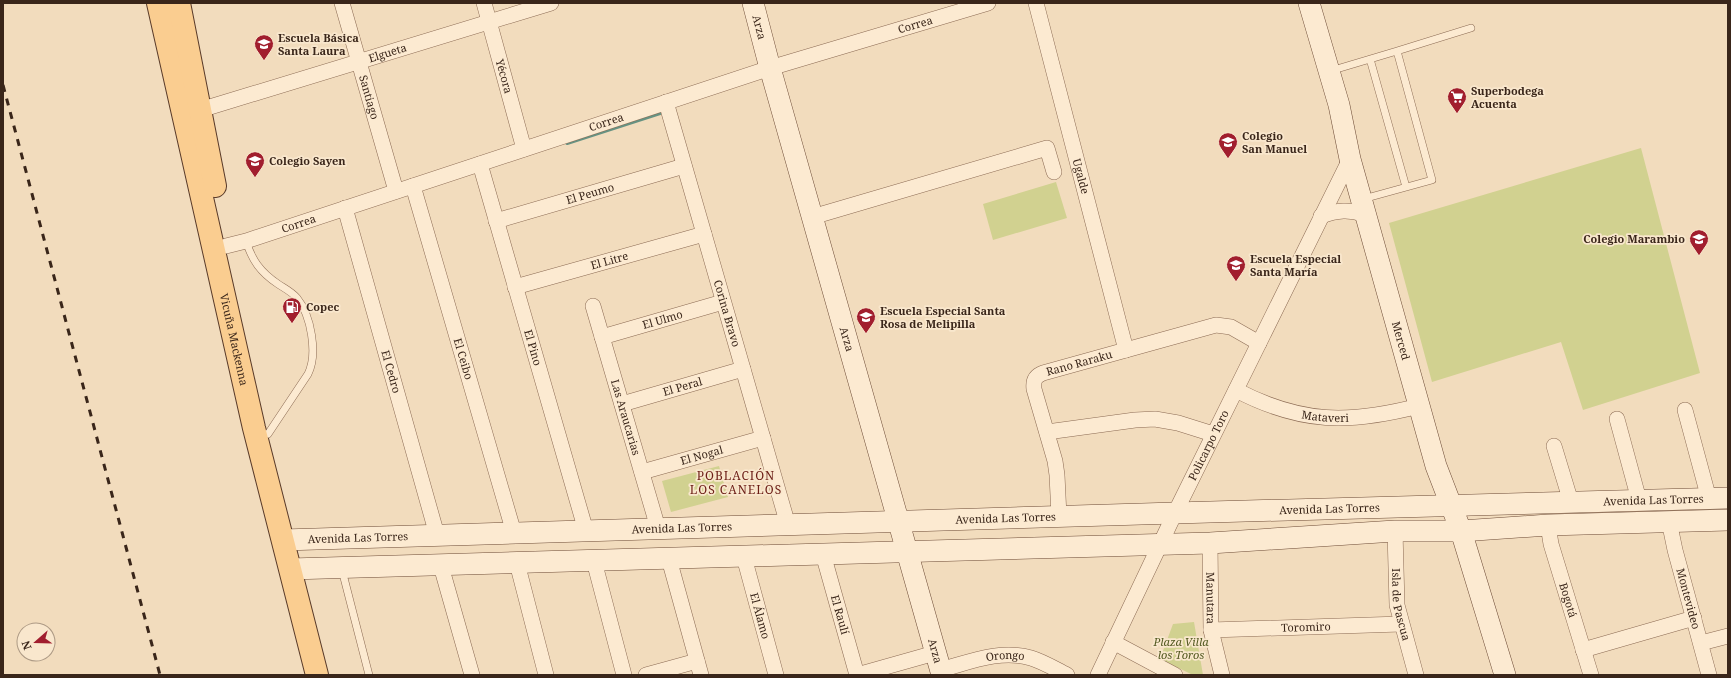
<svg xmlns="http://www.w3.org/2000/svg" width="1731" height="678" viewBox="0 0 1731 678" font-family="'Noto Serif',serif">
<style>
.green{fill:#d1d190}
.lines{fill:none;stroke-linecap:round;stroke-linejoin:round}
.stream{stroke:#679282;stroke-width:4}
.lane-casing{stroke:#8c6b54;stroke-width:8}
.street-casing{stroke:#8c6b54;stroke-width:16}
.secondary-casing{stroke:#6e4c37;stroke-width:22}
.primary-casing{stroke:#593a29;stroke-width:24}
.lane{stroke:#fcead1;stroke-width:7}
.street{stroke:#fcead1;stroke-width:15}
.secondary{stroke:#fcead1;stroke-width:21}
.primary{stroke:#facd90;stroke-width:22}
.rail{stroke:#3a261a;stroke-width:3;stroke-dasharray:7 7;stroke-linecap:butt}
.labels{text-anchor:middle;stroke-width:3.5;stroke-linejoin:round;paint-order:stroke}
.street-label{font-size:11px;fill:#3a261a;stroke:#f9e7cd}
.poi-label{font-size:11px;font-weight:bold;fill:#3a261a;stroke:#f9e7cd;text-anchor:start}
.park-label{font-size:11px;font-style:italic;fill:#51581f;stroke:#f9e7cd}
.neighbourhood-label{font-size:12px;letter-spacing:1px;fill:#6b1d15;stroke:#f9e7cd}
</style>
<rect width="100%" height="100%" fill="#f2dcbd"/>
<path class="green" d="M1641,148l59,225 -117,37 -22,-68 -129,40 -43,-159z
M1056,182l11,36 -74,22 -10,-36z
M719,466l9,31 -57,15 -9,-31z
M1194,622l9,53h-10l-33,-16 13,-35z"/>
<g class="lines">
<path class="stream" d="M567,143l93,-30"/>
<g class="lane-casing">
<path id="lane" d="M1397,51l74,-23
M1370,59l36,128
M1330,71l67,-20 35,129 -69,19
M246,241c6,19 14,31 32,43 6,4 14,8 19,14 14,17 21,56 11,76l-40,60
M342,570l27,105"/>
</g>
<g class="street-casing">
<g id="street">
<path id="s1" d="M342,3l54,188"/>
<path id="s2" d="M484,3l40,146"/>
<path id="s3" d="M1036,3l90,347"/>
<path id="s4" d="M666,102l122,423"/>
<path id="s5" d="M200,110l351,-107"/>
<path id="s6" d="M480,164l106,367"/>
<path id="s7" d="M413,186l101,347"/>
<path id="s8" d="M345,208l92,327"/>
<path d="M1321,216c16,-6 29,-7 44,-1"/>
<path d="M812,217l235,-69 7,24"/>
<path id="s9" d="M496,221l188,-55"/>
<path id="s10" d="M226,246l20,-5 524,-173 218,-65"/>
<path id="s11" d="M515,287l189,-53"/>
<path id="s12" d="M593,306l65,222"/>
<path id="s13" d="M602,337l121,-35"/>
<path id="s14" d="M1236,390c65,34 113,34 183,16"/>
<path id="s15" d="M622,404l121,-35"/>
<path d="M1685,410l24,89"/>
<path d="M1617,419l22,81"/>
<path d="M1047,432l88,-12 20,-1 23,4 35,11"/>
<path d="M1554,446l17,56"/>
<path id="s16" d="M642,472l121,-34"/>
<path id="s17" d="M1059,516l-2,-41 -2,-14 -21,-72c-1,-8 1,-13 9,-16l173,-48 15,2 28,16"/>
<path id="s18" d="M1669,521l6,29 34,125"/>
<path id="s19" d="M1548,525l3,19 40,131"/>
<path id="s20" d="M1395,531l2,74 19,70"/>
<path id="s21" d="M1210,543l1,87 11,45"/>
<path id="s22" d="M823,554l34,121"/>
<path id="s23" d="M744,557l32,118"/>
<path d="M669,559l32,116"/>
<path d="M594,561l30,114"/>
<path d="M517,563l29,112"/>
<path d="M441,566l31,109"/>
<path id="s24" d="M1211,630l190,-6"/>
<path d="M1113,642l62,33"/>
<path d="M1701,643l27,-7"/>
<path d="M1583,650l111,-32"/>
<path id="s25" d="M940,670c30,-8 60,-21 91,-12 13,4 24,11 36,17"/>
<path d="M646,675l51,-14"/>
<path d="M857,675l78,-22"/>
<path id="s26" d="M1098,675l77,-162 175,-354"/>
</g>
</g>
<g class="secondary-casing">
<g id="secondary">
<path id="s27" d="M753,3l17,65 172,607"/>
<path id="s28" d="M1309,3l30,102 11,54 86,307 25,65 44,144"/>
<path id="s29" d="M283,540l892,-27 553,-15"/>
<path d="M290,569l920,-26 185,-12h66l87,-6 180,-5"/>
</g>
</g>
<g class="primary-casing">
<g id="primary">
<path id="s30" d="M158,3l96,425 63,247"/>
<path d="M179,3l36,183"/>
</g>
</g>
<use href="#lane" class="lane"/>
<use href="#street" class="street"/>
<use href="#secondary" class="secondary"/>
<use href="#primary" class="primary"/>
<path class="rail" d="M3,85l157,590"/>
</g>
<defs>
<g id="school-pin" transform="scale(1)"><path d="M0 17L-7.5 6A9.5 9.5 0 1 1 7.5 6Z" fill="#a11e2e" stroke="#f9e7cd"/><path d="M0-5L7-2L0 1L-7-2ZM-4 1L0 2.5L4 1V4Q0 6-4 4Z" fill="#fff"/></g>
<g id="supermarket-pin" transform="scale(1)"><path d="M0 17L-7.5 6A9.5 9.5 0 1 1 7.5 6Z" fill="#a11e2e" stroke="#f9e7cd"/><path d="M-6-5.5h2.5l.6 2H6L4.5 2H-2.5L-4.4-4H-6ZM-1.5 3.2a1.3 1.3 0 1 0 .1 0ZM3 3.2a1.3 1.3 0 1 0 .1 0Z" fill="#fff"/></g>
<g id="fuel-pin" transform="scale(1)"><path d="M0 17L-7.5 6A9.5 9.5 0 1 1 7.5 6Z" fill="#a11e2e" stroke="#f9e7cd"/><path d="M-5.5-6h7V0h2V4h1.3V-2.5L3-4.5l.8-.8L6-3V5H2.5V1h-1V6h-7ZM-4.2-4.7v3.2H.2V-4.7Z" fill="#fff"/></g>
</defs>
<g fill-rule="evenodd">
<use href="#school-pin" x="264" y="44"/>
<use href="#supermarket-pin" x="1457" y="97"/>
<use href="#school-pin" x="1228" y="142"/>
<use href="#school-pin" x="255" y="161"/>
<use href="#school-pin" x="1699" y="239"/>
<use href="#school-pin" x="1236" y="265"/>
<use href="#fuel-pin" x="292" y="307"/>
<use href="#school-pin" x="866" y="317"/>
</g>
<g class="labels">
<g class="street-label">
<text dy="4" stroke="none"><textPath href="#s10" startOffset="724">Correa</textPath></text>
<text dy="4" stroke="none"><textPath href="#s27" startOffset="25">Arza</textPath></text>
<text dy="4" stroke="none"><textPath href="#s5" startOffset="196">Elgueta</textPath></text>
<text dy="4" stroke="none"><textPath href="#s2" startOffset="76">Yécora</textPath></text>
<text dy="4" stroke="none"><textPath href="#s1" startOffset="98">Santiago</textPath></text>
<text dy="4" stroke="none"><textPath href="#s10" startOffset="400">Correa</textPath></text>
<text dy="4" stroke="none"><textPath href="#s3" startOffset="179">Ugalde</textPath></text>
<text dy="4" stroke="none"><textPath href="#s9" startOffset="98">El Peumo</textPath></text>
<text dy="4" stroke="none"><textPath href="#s10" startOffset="76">Correa</textPath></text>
<text dy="4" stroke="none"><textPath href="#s11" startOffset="98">El Litre</textPath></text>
<text dy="4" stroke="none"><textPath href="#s4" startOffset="220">Corina Bravo</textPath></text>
<text dy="4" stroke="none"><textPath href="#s13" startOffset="63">El Ulmo</textPath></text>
<text dy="4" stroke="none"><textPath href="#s27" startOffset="349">Arza</textPath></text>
<text dy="4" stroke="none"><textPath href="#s30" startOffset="345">Vicuña Mackenna</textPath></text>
<text dy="4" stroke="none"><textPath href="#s28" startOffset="350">Merced</textPath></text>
<text dy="4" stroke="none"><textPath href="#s6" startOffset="191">El Pino</textPath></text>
<text dy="4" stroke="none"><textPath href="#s7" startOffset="180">El Ceibo</textPath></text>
<text dy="4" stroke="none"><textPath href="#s17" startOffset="188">Rano Raraku</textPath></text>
<text dy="4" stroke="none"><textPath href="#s8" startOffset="170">El Cedro</textPath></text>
<text dy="4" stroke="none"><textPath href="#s15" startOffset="63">El Peral</textPath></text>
<text dy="4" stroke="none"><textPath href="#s14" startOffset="94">Mataveri</textPath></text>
<text dy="4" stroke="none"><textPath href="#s12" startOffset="116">Las Araucarias</textPath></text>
<text dy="4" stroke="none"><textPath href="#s26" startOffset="255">Policarpo Toro</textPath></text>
<text dy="4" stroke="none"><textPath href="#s16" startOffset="62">El Nogal</textPath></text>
<text dy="4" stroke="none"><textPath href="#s29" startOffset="1371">Avenida Las Torres</textPath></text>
<text dy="4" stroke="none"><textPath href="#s29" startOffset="1047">Avenida Las Torres</textPath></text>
<text dy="4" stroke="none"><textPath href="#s29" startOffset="723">Avenida Las Torres</textPath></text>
<text dy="4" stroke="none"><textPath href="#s29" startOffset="399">Avenida Las Torres</textPath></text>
<text dy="4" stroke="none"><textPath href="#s29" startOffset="75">Avenida Las Torres</textPath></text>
<text dy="4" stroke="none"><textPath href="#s21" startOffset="55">Manutara</textPath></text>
<text dy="4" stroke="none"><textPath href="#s18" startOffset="80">Montevideo</textPath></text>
<text dy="4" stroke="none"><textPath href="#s19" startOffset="78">Bogotá</textPath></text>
<text dy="4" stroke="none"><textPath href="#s20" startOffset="74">Isla de Pascua</textPath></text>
<text dy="4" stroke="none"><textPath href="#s22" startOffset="63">El Raulí</textPath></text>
<text dy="4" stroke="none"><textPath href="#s23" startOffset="61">El Álamo</textPath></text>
<text dy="4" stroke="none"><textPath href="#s24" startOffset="95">Toromiro</textPath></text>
<text dy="4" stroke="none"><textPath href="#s27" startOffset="673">Arza</textPath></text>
<text dy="4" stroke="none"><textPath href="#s25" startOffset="67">Orongo</textPath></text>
</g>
<g class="poi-label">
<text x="278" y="42">Escuela Básica<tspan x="278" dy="13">Santa Laura</tspan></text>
<text x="1471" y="95">Superbodega<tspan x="1471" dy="13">Acuenta</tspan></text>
<text x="1242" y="140">Colegio<tspan x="1242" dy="13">San Manuel</tspan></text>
<text x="269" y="165">Colegio Sayen</text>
<text x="1685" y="243" text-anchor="end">Colegio Marambio</text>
<text x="1250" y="263">Escuela Especial<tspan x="1250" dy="13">Santa María</tspan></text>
<text x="306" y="311">Copec</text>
<text x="880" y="315">Escuela Especial Santa<tspan x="880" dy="13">Rosa de Melipilla</tspan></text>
</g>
<g class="park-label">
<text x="1181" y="646">Plaza Villa<tspan x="1181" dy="13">los Toros</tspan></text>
</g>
<g class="neighbourhood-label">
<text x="736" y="480">POBLACIÓN<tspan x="736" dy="14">LOS CANELOS</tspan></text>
</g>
</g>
<rect width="1731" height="678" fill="none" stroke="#3a261a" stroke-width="8"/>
<g transform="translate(36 642) rotate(250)"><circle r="19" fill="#f9e7cd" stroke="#ad9a85"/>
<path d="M0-3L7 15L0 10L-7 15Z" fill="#a11e2e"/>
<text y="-6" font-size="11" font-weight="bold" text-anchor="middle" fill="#3a261a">N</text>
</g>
</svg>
